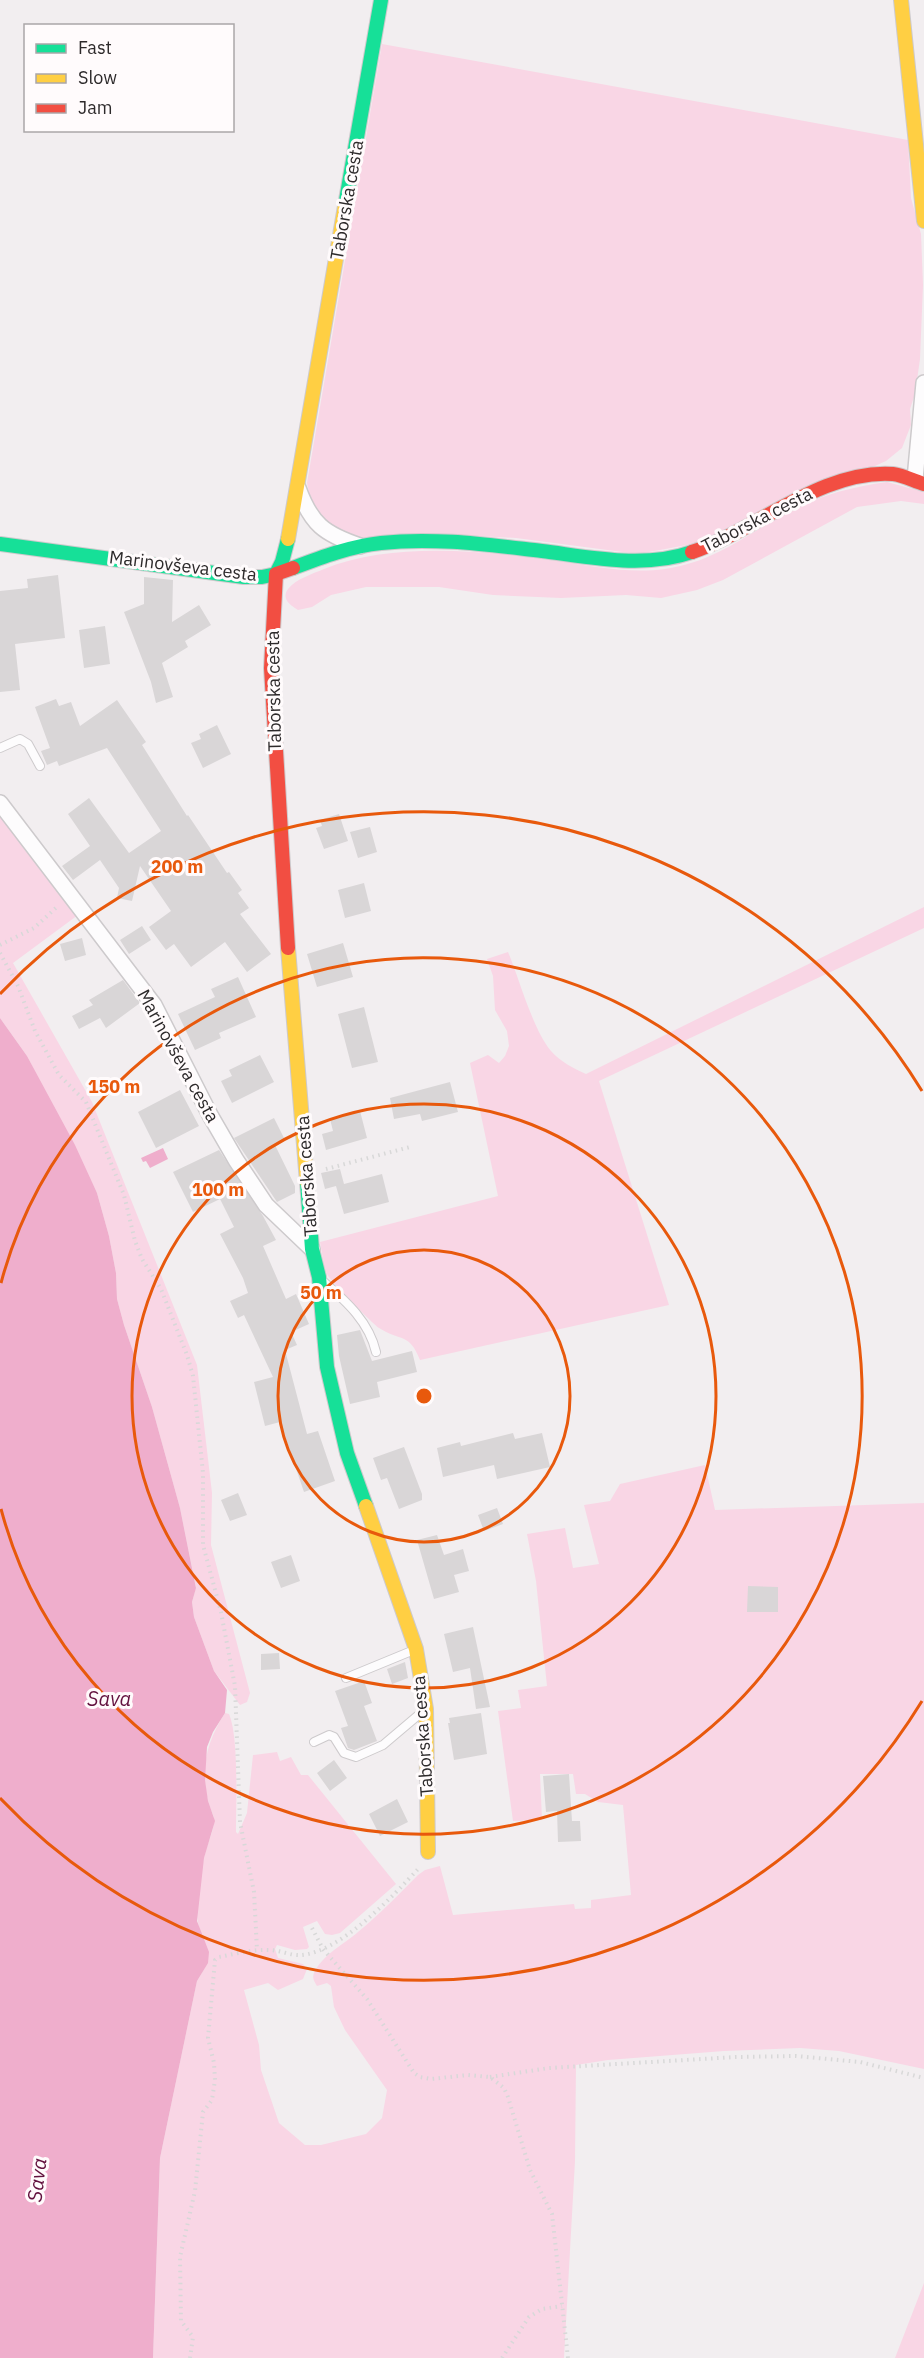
<svg xmlns="http://www.w3.org/2000/svg" width="924" height="2358" viewBox="0 0 924 2358" font-family="'IBM Plex Sans',sans-serif">
<style>
.green{fill:#f9d6e5}
.water{fill:#efaecc}
.building{fill:#d9d6d7}
.lines{fill:none;stroke-linecap:round;stroke-linejoin:round}
.lane-casing{stroke:#cdcacc;stroke-width:10}
.street-casing{stroke:#cdcacc;stroke-width:18}
.fast-casing{stroke:#cdcacc;stroke-width:16}
.slow-casing{stroke:#cdcacc;stroke-width:16}
.jam-casing{stroke:#cdcacc;stroke-width:16}
.path{stroke:#d8d8d8;stroke-width:4;stroke-dasharray:1.5 4.5;stroke-linecap:butt}
.lane{stroke:#fdfcfd;stroke-width:8}
.street{stroke:#fdfcfd;stroke-width:15}
.fast{stroke:#16e098;stroke-width:14}
.slow{stroke:#ffcf43;stroke-width:14}
.jam{stroke:#f24e42;stroke-width:14}
.ring{fill:none;stroke:#e8590c;stroke-width:3}
.labels{text-anchor:middle;stroke-width:6;stroke-linejoin:round;paint-order:stroke}
.street-label{font-size:18px;fill:#2d2a2b;stroke:#fffbfc}
.water-label{font-size:20px;font-style:italic;fill:#63123f;stroke:#fffbfc}
.centre{fill:#e8590c;stroke:#fffbfc;stroke-width:3}
.ring-label{font-size:18px;text-anchor:middle;font-weight:bold;fill:#e8590c;stroke:#fffbfc;stroke-width:6;stroke-linejoin:round;paint-order:stroke}
</style>
<rect width="100%" height="100%" fill="#f2eef0"/>
<path class="green" d="M382,44l526,96 3,58 10,36 2,51 -3,74 -5,35 -5,15 1,16 -9,23 -16,13 -177,80 -71,13 -122,-16 -58,-3 -93,4 -20,-3 -26,-20 -8,-14 -4,-19z
M887,482l37,10v12l-23,-3 -44,6 -134,73 -26,10 -36,8 -35,-3 -65,3 -68,-3 -54,-8h-73l-35,8 -19,12 -14,3c-8,-5 -17,-11 -10,-21 8,-10 24,-15 36,-20 68,-28 162,-18 233,-8 36,5 72,13 108,8 49,-7 81,-34 123,-57 29,-16 67,-26 99,-30z
M0,815l78,100 -65,48 79,139 105,263 15,128 -1,52 39,148 -3,9 -7,3 -26,-34 -20,-54 -2,-15 4,-15 -16,-79 -28,-101 -28,-82 -7,-26 -1,-26 -7,-37 -12,-43 -70,-137 -27,-38z
M924,907v21l-325,153 70,224 -249,55c-11,-28 -19,-18 -41,-32 -7,-5 -50,-48 -52,-54 -4,-10 -5,-22 -7,-32l178,-46 -28,-133 18,-8 11,8 6,-7 4,-10 -2,-15 -12,-21 -2,-34 -6,-17 21,-7c11,26 25,78 43,99 10,11 22,17 35,23z
M705,1465l10,45 209,-7v566l-85,-18 -39,-3 -76,3 -116,9 -32,5 -1,96 -11,197h-411l7,-200 37,-177c21,-32 6,-29 1,-59 -3,-16 2,-48 6,-64 2,-12 9,-24 10,-36 1,-7 -5,-14 -6,-21 -8,-33 -1,-60 17,-88l4,1c10,23 7,91 7,118l2,2 9,-21 6,-58 24,-3 3,9 11,-4 10,18h7l88,109 -56,49 -8,2 -7,-1 -8,-13 -14,6 6,20 -2,2 -12,1 -18,-5 -2,4 3,9 25,6 4,5 -4,10 -25,11 -10,-7 -24,7 15,55 2,25 18,53 26,22h16l45,-11 16,-16 5,-28 -42,-60 -11,-23 -3,-21 -4,-3 -10,3c-3,-5 -5,-8 -3,-13 9,-19 29,-28 44,-41 21,-17 41,-38 60,-57l7,-5 15,-4 13,49 121,-11 1,5 16,-1v-8l40,-5 -8,-90 -25,-3 -13,-8h-9l-3,-20h-33l2,46 -29,1 -15,-110 23,-3 -3,-18 29,-4 -11,-105 -9,-47 38,-6 8,40 26,-4 -15,-59 26,-4 10,-17z
M924,2283v75h-29z"/>
<path class="water" d="M0,1018l27,38 48,89 22,48 12,43 7,37 1,26 7,26 28,82 28,101 16,80 -4,14 2,15 20,54 13,19 -2,23 -12,19 -6,15 -2,33 3,21 7,20 -11,37 -7,63 12,31 -1,11 -11,18 -37,177 -7,200h-153z
M163,1148l5,11 -18,9 -4,-7 -3,1 -2,-4z"/>
<path class="building" d="M58,575l7,63 -50,6 5,46 -20,2v-101l28,-3 -1,-9z
M144,577l29,3 -1,42 27,-17 12,20 -26,16 3,6 -26,16 11,34 -17,6 -5,-21 -27,-70 20,-8z
M105,626l5,38 -26,4 -5,-38z
M56,699l3,7 12,-4 9,24 37,-26 29,42 -4,3 45,71 1,-1 39,58 2,-1 13,18 -4,3 11,15 -9,6 31,40 -24,18 -22,-30 -34,25 -17,-23 -8,6 -17,-23 22,-16 -31,-45 -8,35 -15,-3 2,-10 -19,-28 -27,20 -11,-14 28,-20 -22,-32 21,-16 40,55 32,-22 -54,-83 -48,18 -2,-5 -10,4 -6,-14 9,-3 -15,-41z
M217,725l14,29 -28,14 -12,-25 10,-4 -2,-5z
M339,814l9,27 -24,8 -8,-21 6,-2 -2,-6z
M370,827l7,25 -19,6 -8,-26z
M364,883l7,28 -26,7 -7,-28z
M142,926l9,14 -22,14 -9,-14z
M82,938l4,17 -21,6 -5,-17z
M343,943l10,34 -36,10 -10,-33z
M238,977l18,40 -37,16 2,5 -26,12 -17,-36 37,-17 -4,-8z
M123,980l17,23 -34,25 -6,-10 -21,11 -7,-13 21,-11 -4,-5z
M364,1007l14,55 -26,6 -14,-54z
M260,1055l14,27 -42,21 -11,-22 11,-5 -3,-6z
M450,1082l8,30 -36,9 -2,-7 -26,5 -4,-21z
M180,1090l19,36 -43,22 -18,-36z
M360,1111l7,27 -41,12 -4,-16 11,-3 -3,-12z
M274,1118l11,22 -10,5 20,41v7l-18,9 -43,-64z
M219,1150l44,66 13,24 -13,6 23,53 10,-5 13,30 -18,8 6,13 -12,5 22,84 11,-3 17,50 -31,11 -24,-70 -15,4 -11,-44 19,-5 -29,-62 -6,3 -8,-17 18,-8 -5,-15 -23,-44 14,-7 -14,-28 -27,13 -20,-40z
M340,1169l4,15 38,-10 7,28 -45,12 -8,-28 -11,3 -4,-16z
M360,1330l12,31 40,-10 5,21 -40,10 3,15 -30,7 -11,-48 -2,-21z
M513,1433l2,6 27,-6 8,34 -53,12 -3,-14 -51,12 -6,-29 23,-6 1,4z
M404,1447l18,47v6l-23,9 -12,-31 -6,2 -8,-22z
M238,1493l9,22 -17,6 -9,-21z
M497,1508l6,16 -19,7 -6,-16z
M437,1535l7,20 19,-6 6,22 -15,4 5,17 -25,7 -17,-59z
M291,1555l9,26 -19,7 -10,-26z
M748,1586l30,1v25h-31z
M473,1627l17,80 -14,2 -6,-41 -17,4 -9,-38z
M279,1653l1,16 -19,1v-16z
M405,1662l3,16 -16,6 -5,-15z
M364,1681l8,22 -8,3 13,35 -23,9 -6,-2 -7,-20 7,-2 -13,-35z
M481,1713l6,41 -33,6 -6,-37h2l-1,-5z
M334,1760l13,18 -17,13 -13,-18z
M569,1774l3,47h8l1,20 -23,1 -1,-31 -11,1 -3,-36z
M397,1799l11,23 -28,14 -11,-22z"/>
<g class="lines">
<g class="lane-casing">
<path id="lane" d="M0,748l20,-9 8,5 12,22
M324,1282c23,20 45,40 52,70
M346,1678l68,-28
M314,1742l15,-7 5,2 10,16 12,4 27,-12 39,-33"/>
</g>
<g class="street-casing">
<path id="street" d="M915,479l9,-96
M298,488c13,36 26,46 62,58
M0,803l154,202 56,110 26,45 30,45 46,44"/>
</g>
<g class="fast-casing">
<path id="fast" d="M345,206l36,-206
M0,544l244,33h18l14,-3 6,-12 6,-23
M293,568c29,-11 58,-22 88,-25 54,-6 108,2 161,8 48,6 102,18 150,1
M307,1182l5,67 7,28 8,90 20,86 19,53"/>
</g>
<g class="slow-casing">
<path id="slow" d="M901,0l23,221
M288,539l57,-333
M288,948l19,234
M366,1506l50,143 10,60 2,143"/>
</g>
<g class="jam-casing">
<path id="jam" d="M692,552c65,-22 130,-83 201,-78 10,1 21,7 31,10
M288,948l-17,-280 5,-94 17,-6"/>
</g>
<path class="path" d="M0,945l34,-17 24,-22
M0,953l18,33 17,45 24,44 27,27 38,93 11,46 7,18 19,30 26,66 6,21 10,97v72l18,67 14,74 5,136 14,70 3,58
M326,1169l84,-22
M312,1928l11,21 44,50 47,74 6,4 11,2 37,-4 22,2 14,11 4,9 22,73 22,44 16,144
M490,2077l59,-9 187,-11 60,-1 64,6 64,16
M190,2358l3,-21 -12,-16 -1,-64 15,-66 8,-79 9,-12 3,-20 -1,-17 -6,-25 7,-78 4,-3c16,-3 34,-8 50,-7 11,0 22,6 32,5 40,-3 92,-59 118,-87
M502,2358l27,-41 13,-8 20,-3"/>
<use href="#lane" class="lane"/>
<use href="#street" class="street"/>
<use href="#fast" class="fast"/>
<use href="#slow" class="slow"/>
<use href="#jam" class="jam"/>
</g>
<g class="ring">
<circle cx="424" cy="1396" r="146"/>
<circle cx="424" cy="1396" r="292"/>
<path d="M1 1283A438 438 0 1 1 1 1509"/>
<path d="M922 1701A584 584 0 0 1 0 1798M0 994A584 584 0 0 1 922 1091"/>
</g>
<g class="labels">
<g class="street-label">
<text transform="translate(347 200) rotate(-80)" y="6">Taborska cesta</text>
<text transform="translate(757 520) rotate(-27)" y="6">Taborska cesta</text>
<text transform="translate(183 566) rotate(7)" y="6">Marinovševa cesta</text>
<text transform="translate(274 691) rotate(-91)" y="6">Taborska cesta</text>
<text transform="translate(178 1056) rotate(61)" y="6">Marinovševa cesta</text>
<text transform="translate(307 1176) rotate(-94)" y="6">Taborska cesta</text>
<text transform="translate(423 1736) rotate(-94)" y="6">Taborska cesta</text>
</g>
<g class="water-label">
<text x="109" y="1706">Sava</text>
<text transform="translate(37 2180) rotate(-83)" y="7">Sava</text>
</g>
</g>
<circle cx="424" cy="1396" r="9" class="centre"/>
<g class="ring-label">
<text x="177" y="873">200 m</text>
<text x="114" y="1093">150 m</text>
<text x="218" y="1196">100 m</text>
<text x="321" y="1299">50 m</text>
</g>
<rect x="24" y="24" width="210" height="108" fill="#fffbfc" stroke="#aba7a8" stroke-width="1.5"/>
<rect x="36" y="44" width="30" height="9" fill="#16e098" stroke="#aba7a8" stroke-width="1.5"/>
<text x="78" y="54" font-size="18" fill="#2d2a2b">Fast</text>
<rect x="36" y="74" width="30" height="9" fill="#ffcf43" stroke="#aba7a8" stroke-width="1.5"/>
<text x="78" y="84" font-size="18" fill="#2d2a2b">Slow</text>
<rect x="36" y="104" width="30" height="9" fill="#f24e42" stroke="#aba7a8" stroke-width="1.5"/>
<text x="78" y="114" font-size="18" fill="#2d2a2b">Jam</text>
</svg>
